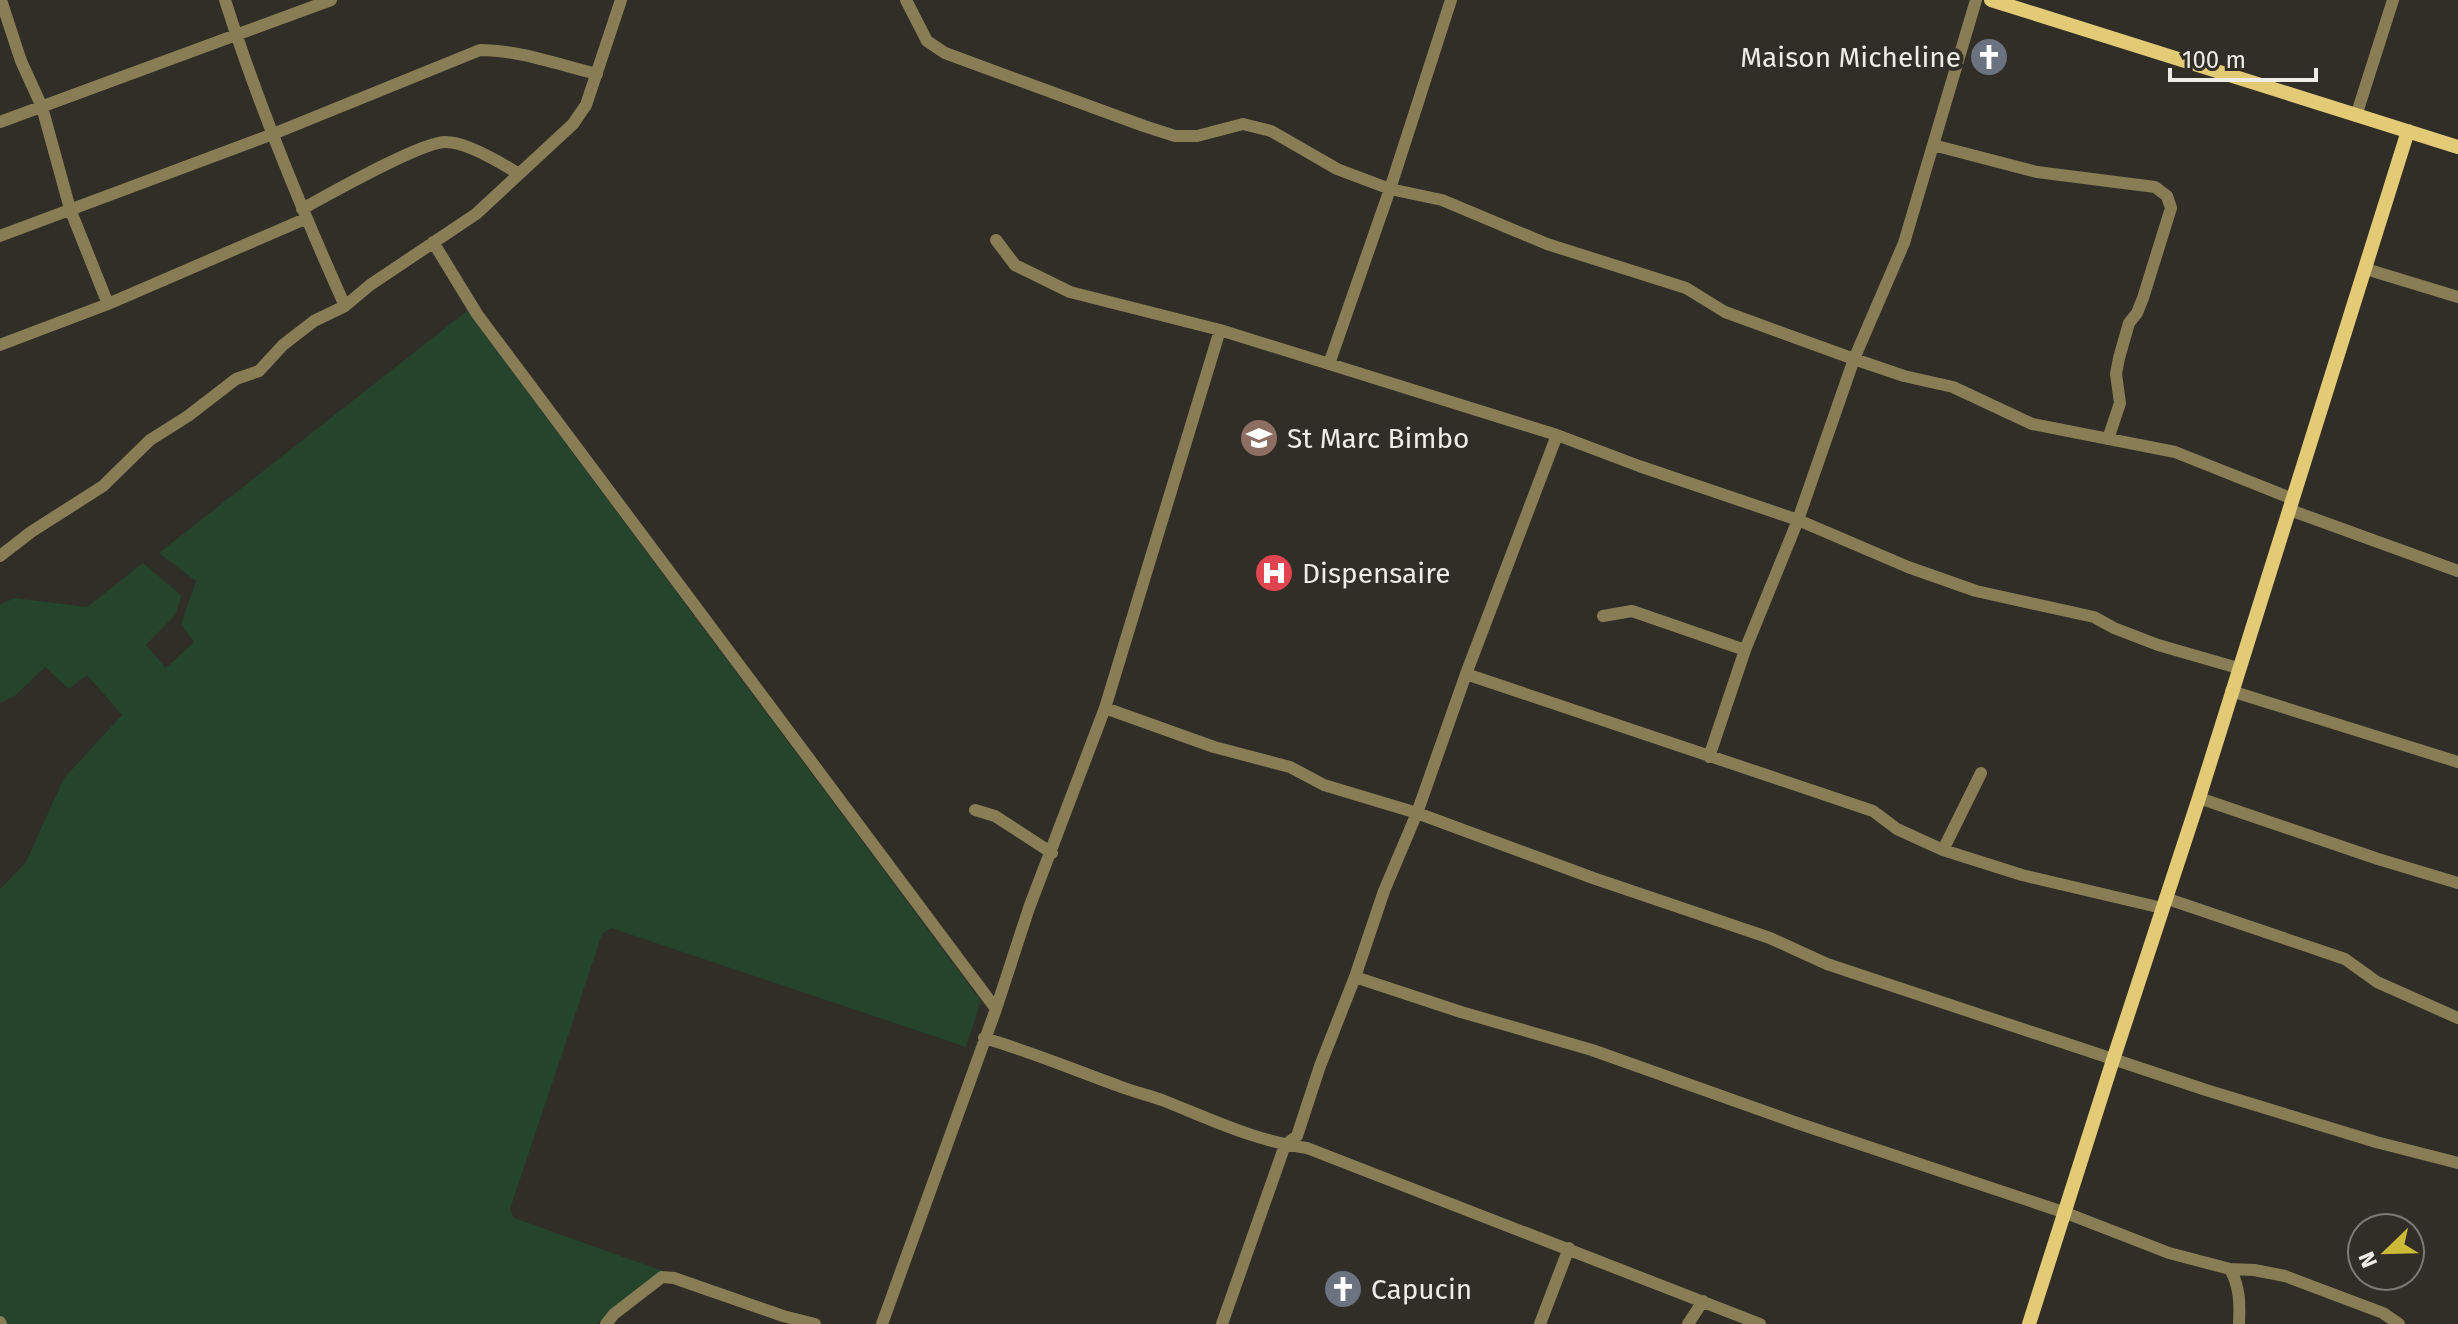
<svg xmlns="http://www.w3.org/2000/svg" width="2458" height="1324" viewBox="0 0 2458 1324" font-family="'Fira Sans',sans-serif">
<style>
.green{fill:#24442c}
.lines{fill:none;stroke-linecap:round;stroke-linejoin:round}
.minor{stroke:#887d55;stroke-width:12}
.major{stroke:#e3cb76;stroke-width:14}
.labels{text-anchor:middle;stroke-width:8;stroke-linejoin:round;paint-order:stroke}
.poi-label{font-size:28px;fill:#eeece7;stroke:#302e27;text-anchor:start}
</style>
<rect width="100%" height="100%" fill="#302e27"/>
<path class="green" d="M467,311l514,690 -15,46 -355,-119 -9,6 -92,275 4,9 149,53 -67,53h-590l-6,-8v-427l26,-27 38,-84 58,-63 -35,-40 -18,14 -24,-22 -29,28 -16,8v-98l14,-7 73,9 56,-44 38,32 -5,19 -30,31 20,23 28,-26 -13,-18 15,-43 -37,-28z"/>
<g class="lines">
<path class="minor" d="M1,0l20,61 21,46 28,102 38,95
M225,0c33,104 75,206 120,306
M906,0l21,41 18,12 199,73 31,10h22l46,-12 28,7 66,38 53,20 52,11 105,44 139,44 39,24 129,47 50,17 49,11 79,37 143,28 118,47
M2356,116l37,-116
M0,122l331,-122
M1933,145l104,27 118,15 12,9 4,12 -28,90 -6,15 -8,10 -10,35 -3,16 4,29 -12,36
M302,209c26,-14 120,-68 144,-67 20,0 57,22 73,32
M0,236l273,-102 207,-84c39,0 79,15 117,24
M996,240l19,25 55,27 150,38 337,105 82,31 159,54 110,47 68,24 118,26 20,11 44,17 80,23
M433,242l44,72 519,695
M2366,269l92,28
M0,345l108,-41 197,-85
M1329,364l61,-175 61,-189
M2290,510l168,61
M0,556l31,-24 72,-46 47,-46 38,-24 48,-37 23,-8 24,-26 31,-24 31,-15 25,-21 106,-71 97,-90 13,-19 35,-105
M1603,616l29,-5 113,39
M1466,674l407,137 24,18 46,21 79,25 140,33
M2231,691l227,71
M1105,708l109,39 76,20 34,18 93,28 176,65 177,60 57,26 60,20 319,106 170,52 82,21
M1709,757l36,-107 53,-130 56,-161 50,-116 72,-243
M2199,798l179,61 80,24
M975,810l20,6 57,37
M1943,850l38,-77
M2165,898l180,61 32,23 81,36
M1355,977l106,35 131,38 205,73 269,90 103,40 61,16 24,1 31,6 98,37 16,11
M984,1038c45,13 88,31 132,47 15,6 31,10 46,15 48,19 93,41 145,48l453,176
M2230,1269c10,18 10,35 9,55
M0,1322l1,2
M606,1324l8,-10 48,-37 12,1 109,38 32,8
M882,1324l114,-315 33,-101 76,-200 115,-378
M1222,1324l63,-179 12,-9 23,-70 35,-89 29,-86 33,-78 49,-139 91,-239
M1540,1324l29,-76
M1688,1324l15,-23"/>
<path class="major" d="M1991,0l467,147
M2029,1324l84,-264 86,-262 209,-667"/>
</g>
<defs>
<g id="church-disc" transform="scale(2)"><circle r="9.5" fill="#6b7280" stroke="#302e27"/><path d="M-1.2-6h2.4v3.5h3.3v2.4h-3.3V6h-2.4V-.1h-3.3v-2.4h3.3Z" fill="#fff"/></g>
<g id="school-disc" transform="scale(2)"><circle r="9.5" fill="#8d6e63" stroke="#302e27"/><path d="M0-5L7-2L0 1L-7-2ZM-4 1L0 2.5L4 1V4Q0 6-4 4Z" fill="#fff"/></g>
<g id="hospital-disc" transform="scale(2)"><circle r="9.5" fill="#e0444e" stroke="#302e27"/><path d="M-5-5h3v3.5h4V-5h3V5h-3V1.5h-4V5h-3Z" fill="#fff"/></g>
</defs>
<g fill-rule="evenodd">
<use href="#church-disc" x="1989" y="57"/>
<use href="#school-disc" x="1259" y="438"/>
<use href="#hospital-disc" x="1274" y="573"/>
<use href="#church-disc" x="1343" y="1289"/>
</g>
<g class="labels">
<g class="poi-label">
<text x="1961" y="67" text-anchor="end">Maison Micheline</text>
<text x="1287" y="448">St Marc Bimbo</text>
<text x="1302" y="583">Dispensaire</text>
<text x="1371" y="1299">Capucin</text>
</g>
</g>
<g transform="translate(2386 1252) rotate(247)"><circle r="38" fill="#302e27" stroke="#7c7a74" stroke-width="2"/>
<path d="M0-6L14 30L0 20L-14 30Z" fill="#ccb938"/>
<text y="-12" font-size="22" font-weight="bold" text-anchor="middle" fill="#eeece7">N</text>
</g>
<path d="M2170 68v12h146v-12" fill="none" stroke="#eeece7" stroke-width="4"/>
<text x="2182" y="68" font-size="24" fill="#eeece7" stroke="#302e27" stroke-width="6" paint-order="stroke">100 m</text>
</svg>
